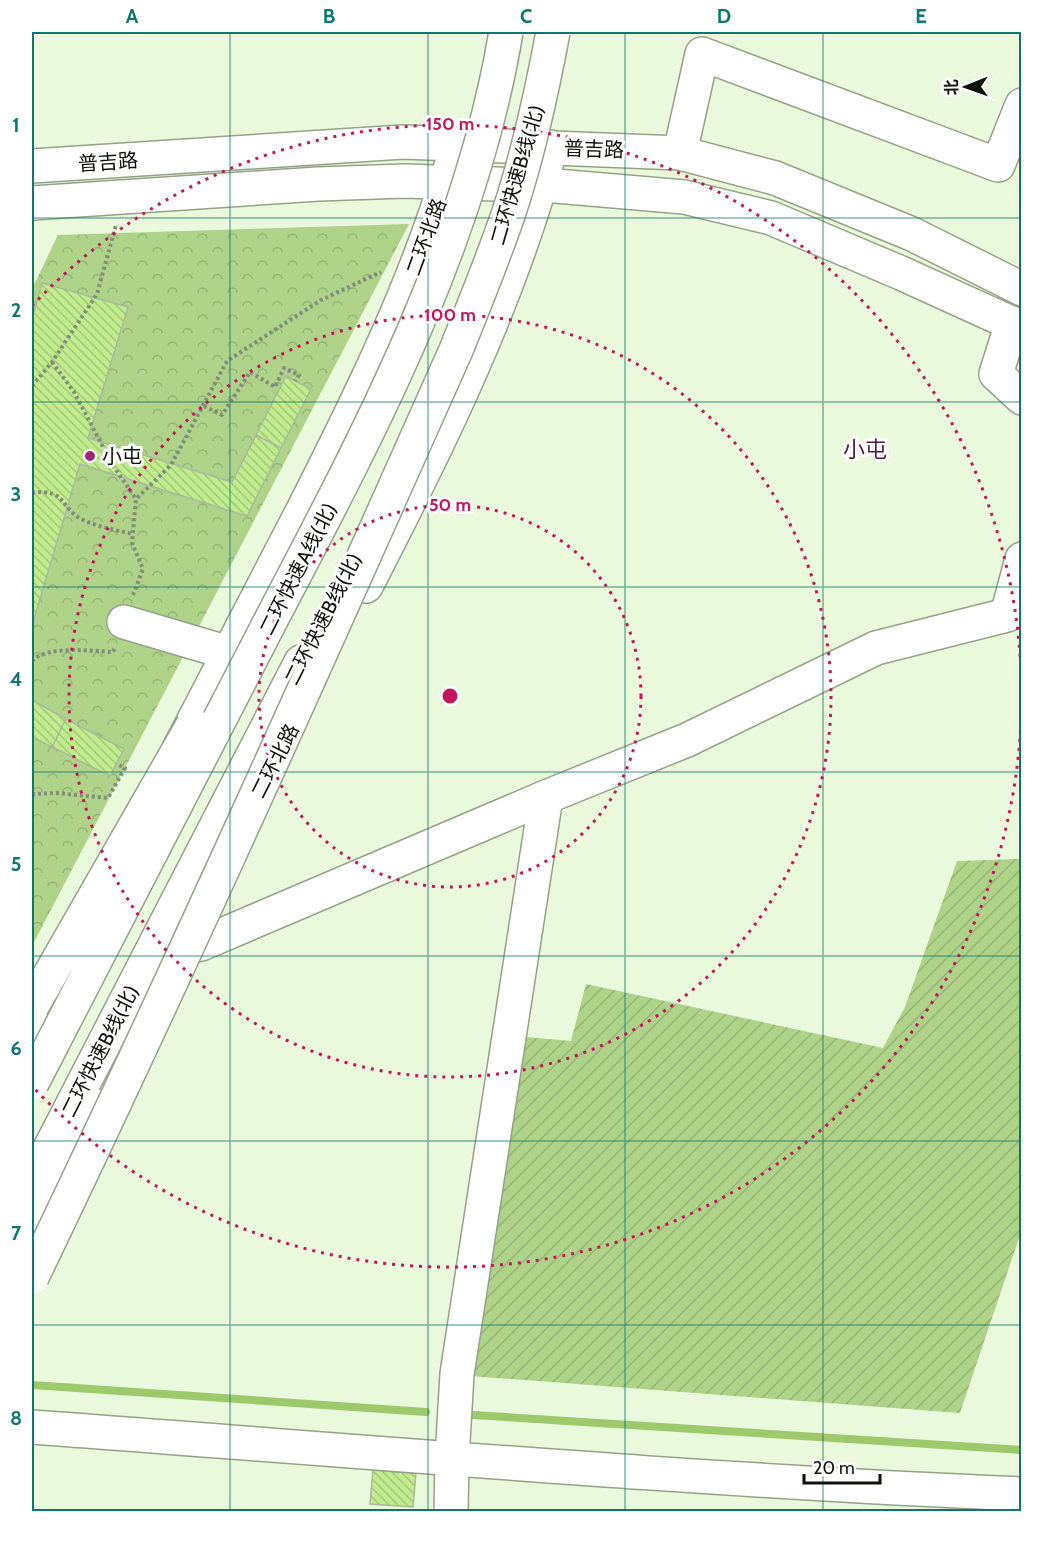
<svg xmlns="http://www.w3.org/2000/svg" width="1053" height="1543" viewBox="0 0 1053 1543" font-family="Cabin,'Noto Sans SC',sans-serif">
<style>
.park{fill:url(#park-crowns)}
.garden{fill:url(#garden-furrows)}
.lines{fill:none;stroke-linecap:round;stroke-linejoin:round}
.stream{stroke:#9ec86c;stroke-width:8}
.building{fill:url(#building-back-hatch);stroke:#abb89e;stroke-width:1.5}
.minor-casing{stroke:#95a288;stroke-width:36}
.major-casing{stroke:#95a288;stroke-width:36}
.highway-casing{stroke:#95a288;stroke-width:36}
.path{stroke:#848d7a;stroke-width:4;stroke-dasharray:3 3;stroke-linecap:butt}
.minor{stroke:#fff;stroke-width:33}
.major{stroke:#fff;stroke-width:33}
.highway{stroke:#fff;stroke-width:33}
.highway-bridge-casing{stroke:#95a288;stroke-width:36;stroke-linecap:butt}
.highway-bridge{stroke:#fff;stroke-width:33}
.grid{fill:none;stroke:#0f766e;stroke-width:1.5;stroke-opacity:0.55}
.ring{fill:none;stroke:#c2185b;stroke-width:3;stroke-dasharray:3 6}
.poi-dot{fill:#9c2680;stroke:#fff;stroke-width:2}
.labels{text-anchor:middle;stroke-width:6;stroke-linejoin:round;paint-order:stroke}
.street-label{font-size:20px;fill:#0d1108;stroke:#fff}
.poi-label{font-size:20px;fill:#0d1108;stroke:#fff;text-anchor:start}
.quarter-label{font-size:22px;fill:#4f1741;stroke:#fff}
.centre{fill:#c2185b;stroke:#fff;stroke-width:3}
.ring-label{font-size:18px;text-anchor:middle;font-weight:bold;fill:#c2185b;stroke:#fff;stroke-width:6;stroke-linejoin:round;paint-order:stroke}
.neatline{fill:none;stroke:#0f766e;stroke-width:2}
.grid-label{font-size:20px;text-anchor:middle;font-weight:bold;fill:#0f766e}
</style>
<defs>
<pattern id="park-crowns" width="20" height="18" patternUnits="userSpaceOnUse" patternTransform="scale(1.5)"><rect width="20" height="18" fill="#afd289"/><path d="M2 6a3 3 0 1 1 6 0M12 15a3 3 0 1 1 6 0" fill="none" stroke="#95b375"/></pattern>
<pattern id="garden-furrows" width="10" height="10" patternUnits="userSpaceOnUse" patternTransform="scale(1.5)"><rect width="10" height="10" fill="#afd289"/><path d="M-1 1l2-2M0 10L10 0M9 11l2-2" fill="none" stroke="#95b375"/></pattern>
<pattern id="building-back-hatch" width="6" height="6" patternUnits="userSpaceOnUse" patternTransform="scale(1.5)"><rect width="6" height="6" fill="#c0ec8e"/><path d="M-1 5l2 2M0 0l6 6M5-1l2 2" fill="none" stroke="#a4c979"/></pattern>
</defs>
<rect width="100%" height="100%" fill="#eaf8dc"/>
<path class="park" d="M409,224l-377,722v-657l26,-54z"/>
<path class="garden" d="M1021,859v373l-61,181 -490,-37 45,-340 56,5 15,-57 297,64 22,-41 52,-146z"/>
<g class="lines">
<path class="stream" d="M32,1385l394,27
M473,1415l549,35"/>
</g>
<path class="building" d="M42,283l86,24 -40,131 144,44 24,-47 25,13 -34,68 -167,-52 -48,162v-307z
M286,376l25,13 -30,59 -25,-13z
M32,700l34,19 -14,28 -20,-10z
M66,719l58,30 -14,27 -58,-29z
M373,1470l43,3 -3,34 -43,-3z"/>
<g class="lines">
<g class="minor-casing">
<path id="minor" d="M680,153l22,-99 296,111 24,-60
M1012,323l-16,51 26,24
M124,622l105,31
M178,948l23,-4 345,-147 141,-57 189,-92 131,-33 15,-56
M32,1427c329,24 659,53 990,67
M451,1512l1,-53 5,-85 89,-577"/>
</g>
<g class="major-casing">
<path id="major" d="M32,166l371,-24 277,11 95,25 137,56 110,55
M32,203l286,-19 87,-3 151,5 128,11 87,21 130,55 121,55
M366,586c73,-141 144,-285 185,-439
M179,749c41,-80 83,-159 124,-239 57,-112 113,-226 149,-347
M32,1034l27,-53
M32,1232l65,-126"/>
</g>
<g class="highway-casing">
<path id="highway" d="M32,1183l269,-521"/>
</g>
<path class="path" d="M52,362l22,30 38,72 24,35
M32,386l20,-24 45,-68 19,-69
M204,406l18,9 28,-43 25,15 9,-19 15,7 -4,6
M32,493c35,-5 27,15 51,27 15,7 33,10 50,14
M133,595l10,-26 -11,-26 4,-44 35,-34 56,-104 94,-61 60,-28
M32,661c15,-16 60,-10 81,-9l2,-5
M32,794l24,-1 52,5 17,-30 -8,-4"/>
<use href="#minor" class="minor"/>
<use href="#major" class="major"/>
<use href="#highway" class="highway"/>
<g class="highway-bridge-casing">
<path id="highway-bridge" d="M32,1006l161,-281
M32,1083c80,-155 160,-310 240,-465 98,-187 199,-376 234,-586
M32,1277c147,-306 286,-617 424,-927 19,-47 38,-93 54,-141 19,-58 32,-118 43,-177"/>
</g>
<use href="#highway-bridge" class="highway-bridge"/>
</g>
<path class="grid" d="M230,32v1480M428,32v1480M625,32v1480M823,32v1480M32,218h990M32,402h990M32,587h990M32,772h990M32,956h990M32,1141h990M32,1325h990"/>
<g class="ring">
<circle cx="450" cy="696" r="191"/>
<circle cx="450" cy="696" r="381"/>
<path d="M1021 721A572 572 0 0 1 32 1086M32 306A572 572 0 0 1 1021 671"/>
</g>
<circle class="poi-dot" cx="90" cy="456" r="6"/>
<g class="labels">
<g class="street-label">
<text transform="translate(594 149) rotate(2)" y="7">普吉路</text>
<text transform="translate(108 162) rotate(-4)" y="7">普吉路</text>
<text transform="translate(517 175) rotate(-74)" y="7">二环快速B线(北)</text>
<text transform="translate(426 237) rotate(-70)" y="7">二环北路</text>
<text transform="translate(298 569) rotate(-63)" y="7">二环快速A线(北)</text>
<text transform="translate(323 619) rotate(-63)" y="7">二环快速B线(北)</text>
<text transform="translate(275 761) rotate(-63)" y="7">二环北路</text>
<text transform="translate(100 1051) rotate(-63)" y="7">二环快速B线(北)</text>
</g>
<g class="poi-label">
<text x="102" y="463">小屯</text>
</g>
<g class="quarter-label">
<text x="865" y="457">小屯</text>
</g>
</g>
<circle cx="450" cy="696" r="9" class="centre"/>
<g class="ring-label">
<text x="450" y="130">150 m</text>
<text x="450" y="321">100 m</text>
<text x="450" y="511">50 m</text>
</g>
<rect width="1053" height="1543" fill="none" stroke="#ffffff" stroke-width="66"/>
<g transform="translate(966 87) rotate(269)" stroke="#ffffff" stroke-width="4.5" paint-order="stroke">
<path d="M0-4.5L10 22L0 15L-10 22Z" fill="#0d1108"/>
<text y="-9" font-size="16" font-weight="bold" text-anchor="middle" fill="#0d1108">北</text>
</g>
<path d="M804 1474v9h76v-9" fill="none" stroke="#0d1108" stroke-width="3"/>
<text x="813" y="1474" font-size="18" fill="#0d1108" stroke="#ffffff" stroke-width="4.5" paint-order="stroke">20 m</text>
<rect x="33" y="33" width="987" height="1477" class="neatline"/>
<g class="grid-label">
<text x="132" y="23">A</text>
<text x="329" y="23">B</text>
<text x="526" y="23">C</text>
<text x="724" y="23">D</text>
<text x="921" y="23">E</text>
<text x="16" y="132">1</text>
<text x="16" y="317">2</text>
<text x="16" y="501">3</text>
<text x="16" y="686">4</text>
<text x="16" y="871">5</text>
<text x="16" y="1055">6</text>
<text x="16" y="1240">7</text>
<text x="16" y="1425">8</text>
</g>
</svg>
